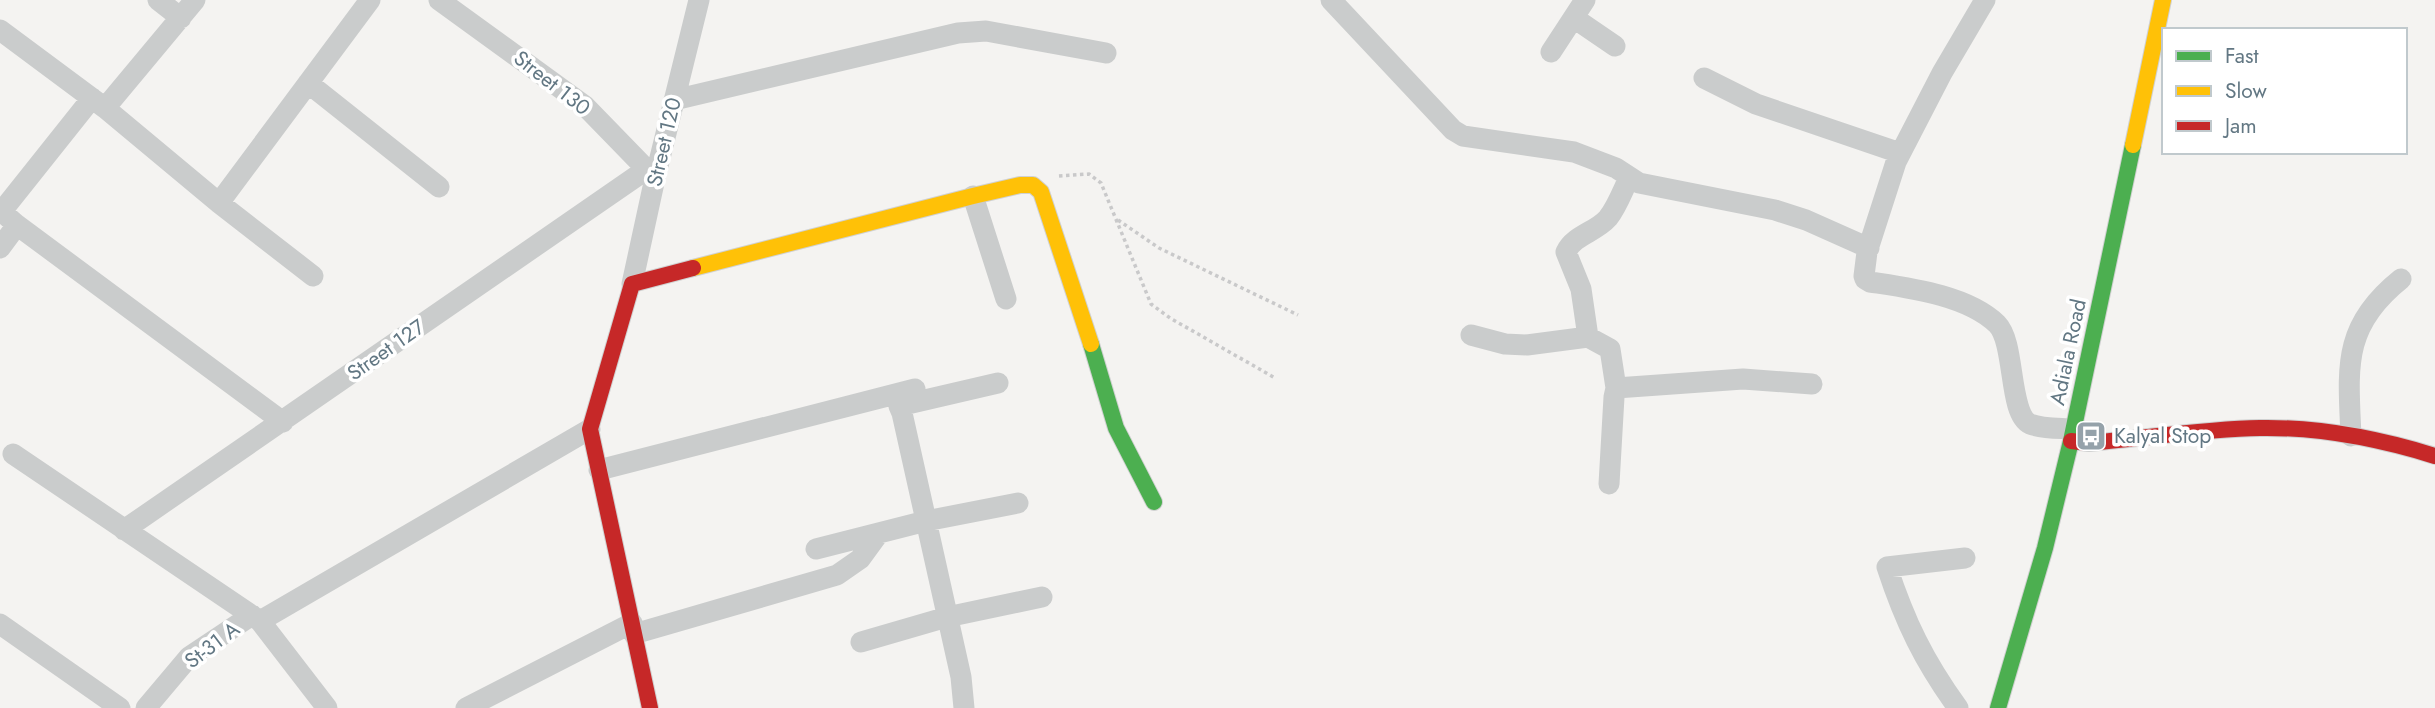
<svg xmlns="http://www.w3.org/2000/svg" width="2435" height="708" viewBox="0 0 2435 708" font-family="Jost,sans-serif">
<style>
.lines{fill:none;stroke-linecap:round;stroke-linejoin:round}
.fast-casing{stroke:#d0d1d1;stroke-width:18}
.slow-casing{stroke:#d0d1d1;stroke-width:18}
.jam-casing{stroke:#d0d1d1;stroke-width:18}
.path{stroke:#c9c9ca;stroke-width:3.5;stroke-dasharray:3.5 3.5;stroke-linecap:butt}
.street{stroke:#cacccc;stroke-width:21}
.fast{stroke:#4caf50;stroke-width:16}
.slow{stroke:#ffc107;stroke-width:16}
.jam{stroke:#c62828;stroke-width:16}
.labels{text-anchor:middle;stroke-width:7;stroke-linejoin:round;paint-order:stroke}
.street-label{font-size:21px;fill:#627783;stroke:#fff}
.poi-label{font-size:21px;fill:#627783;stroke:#fff;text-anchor:start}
</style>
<rect width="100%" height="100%" fill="#f4f3f1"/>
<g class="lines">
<g class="fast-casing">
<path id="fast" d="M1091,344l25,84 38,74
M1998,708l47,-160 26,-107 62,-296"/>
</g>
<g class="slow-casing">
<path id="slow" d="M2133,145l30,-145
M693,268l280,-72 47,-11h13l8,7 50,152"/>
</g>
<g class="jam-casing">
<path id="jam" d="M2071,441l18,2c57,-5 115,-14 171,-15 58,-1 120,11 175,28
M650,708l-60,-279 42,-145 61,-16"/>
</g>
<path class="path" d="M1059,176l30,-2 12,9 50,121 19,14 105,60
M1118,220l41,28 139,67"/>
<path class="street" d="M158,0l23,18
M439,0l146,106 70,72
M1331,0l122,130 10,6 111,16 42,16 23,15 136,27 31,10 63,28
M1985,0l-43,73 -46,89 -29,90 -3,24 1,3 5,3c39,6 97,13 127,42 19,19 11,90 33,100 12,5 30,4 43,5
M1574,18l41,28
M0,30l105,78 114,95 94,73
M1551,52l34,-52
M1704,78l52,26 144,49
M308,83l131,104
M674,100l284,-67 28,-2 120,22
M105,108l90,-108
M973,196l33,103
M219,203l151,-203
M0,210l17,15 266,197
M2,211l90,-113
M0,248l17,-23
M632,284l23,-106 44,-178
M1471,335l34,9 22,1 61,-8 22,12 6,39 -2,9 -5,87
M1588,337l-7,-48 -15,-37c8,-17 30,-20 42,-34 9,-11 15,-28 21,-40
M1616,388l127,-9 69,5
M2351,436c-3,-69 -9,-110 50,-157
M13,454l247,167 67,87
M599,470l316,-81
M124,530l523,-361
M816,549l110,-28 92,-18
M260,621l330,-192
M0,624l120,84
M634,634l203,-59 23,-16 19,-26
M861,642l86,-25 95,-20
M146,708l43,-51 63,-42
M466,708l166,-85
M964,708l-3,-31 -59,-264 -3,-7 99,-23
M1958,708c-34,-47 -53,-86 -71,-141l78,-9"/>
<use href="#fast" class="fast"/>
<use href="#slow" class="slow"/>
<use href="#jam" class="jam"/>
</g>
<defs>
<g id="bus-square" transform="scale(1.575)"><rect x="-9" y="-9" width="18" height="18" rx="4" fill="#95a2aa" stroke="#fff"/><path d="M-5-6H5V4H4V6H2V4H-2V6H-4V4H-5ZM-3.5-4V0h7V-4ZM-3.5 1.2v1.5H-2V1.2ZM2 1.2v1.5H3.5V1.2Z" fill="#fff"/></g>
</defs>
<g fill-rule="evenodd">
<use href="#bus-square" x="2091" y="436"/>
</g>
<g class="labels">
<g class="street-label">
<text transform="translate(552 83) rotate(38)" y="7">Street 130</text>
<text transform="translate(664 142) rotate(-77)" y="7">Street 120</text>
<text transform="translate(386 350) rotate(-35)" y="7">Street 127</text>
<text transform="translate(2068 352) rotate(-78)" y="7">Adiala Road</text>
<text transform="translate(212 645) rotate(-37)" y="7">St-31 A</text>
</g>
<g class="poi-label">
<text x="2114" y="443">Kalyal Stop</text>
</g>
</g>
<rect x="2162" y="28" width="245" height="126" fill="#ffffff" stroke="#c0c9cd" stroke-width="2"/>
<rect x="2176" y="51" width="35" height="10" fill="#4caf50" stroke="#c0c9cd" stroke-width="2"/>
<text x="2225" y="63" font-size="21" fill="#627783">Fast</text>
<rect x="2176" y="86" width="35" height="10" fill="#ffc107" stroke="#c0c9cd" stroke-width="2"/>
<text x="2225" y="98" font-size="21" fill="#627783">Slow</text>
<rect x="2176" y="121" width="35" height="10" fill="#c62828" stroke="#c0c9cd" stroke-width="2"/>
<text x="2225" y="133" font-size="21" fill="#627783">Jam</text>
</svg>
